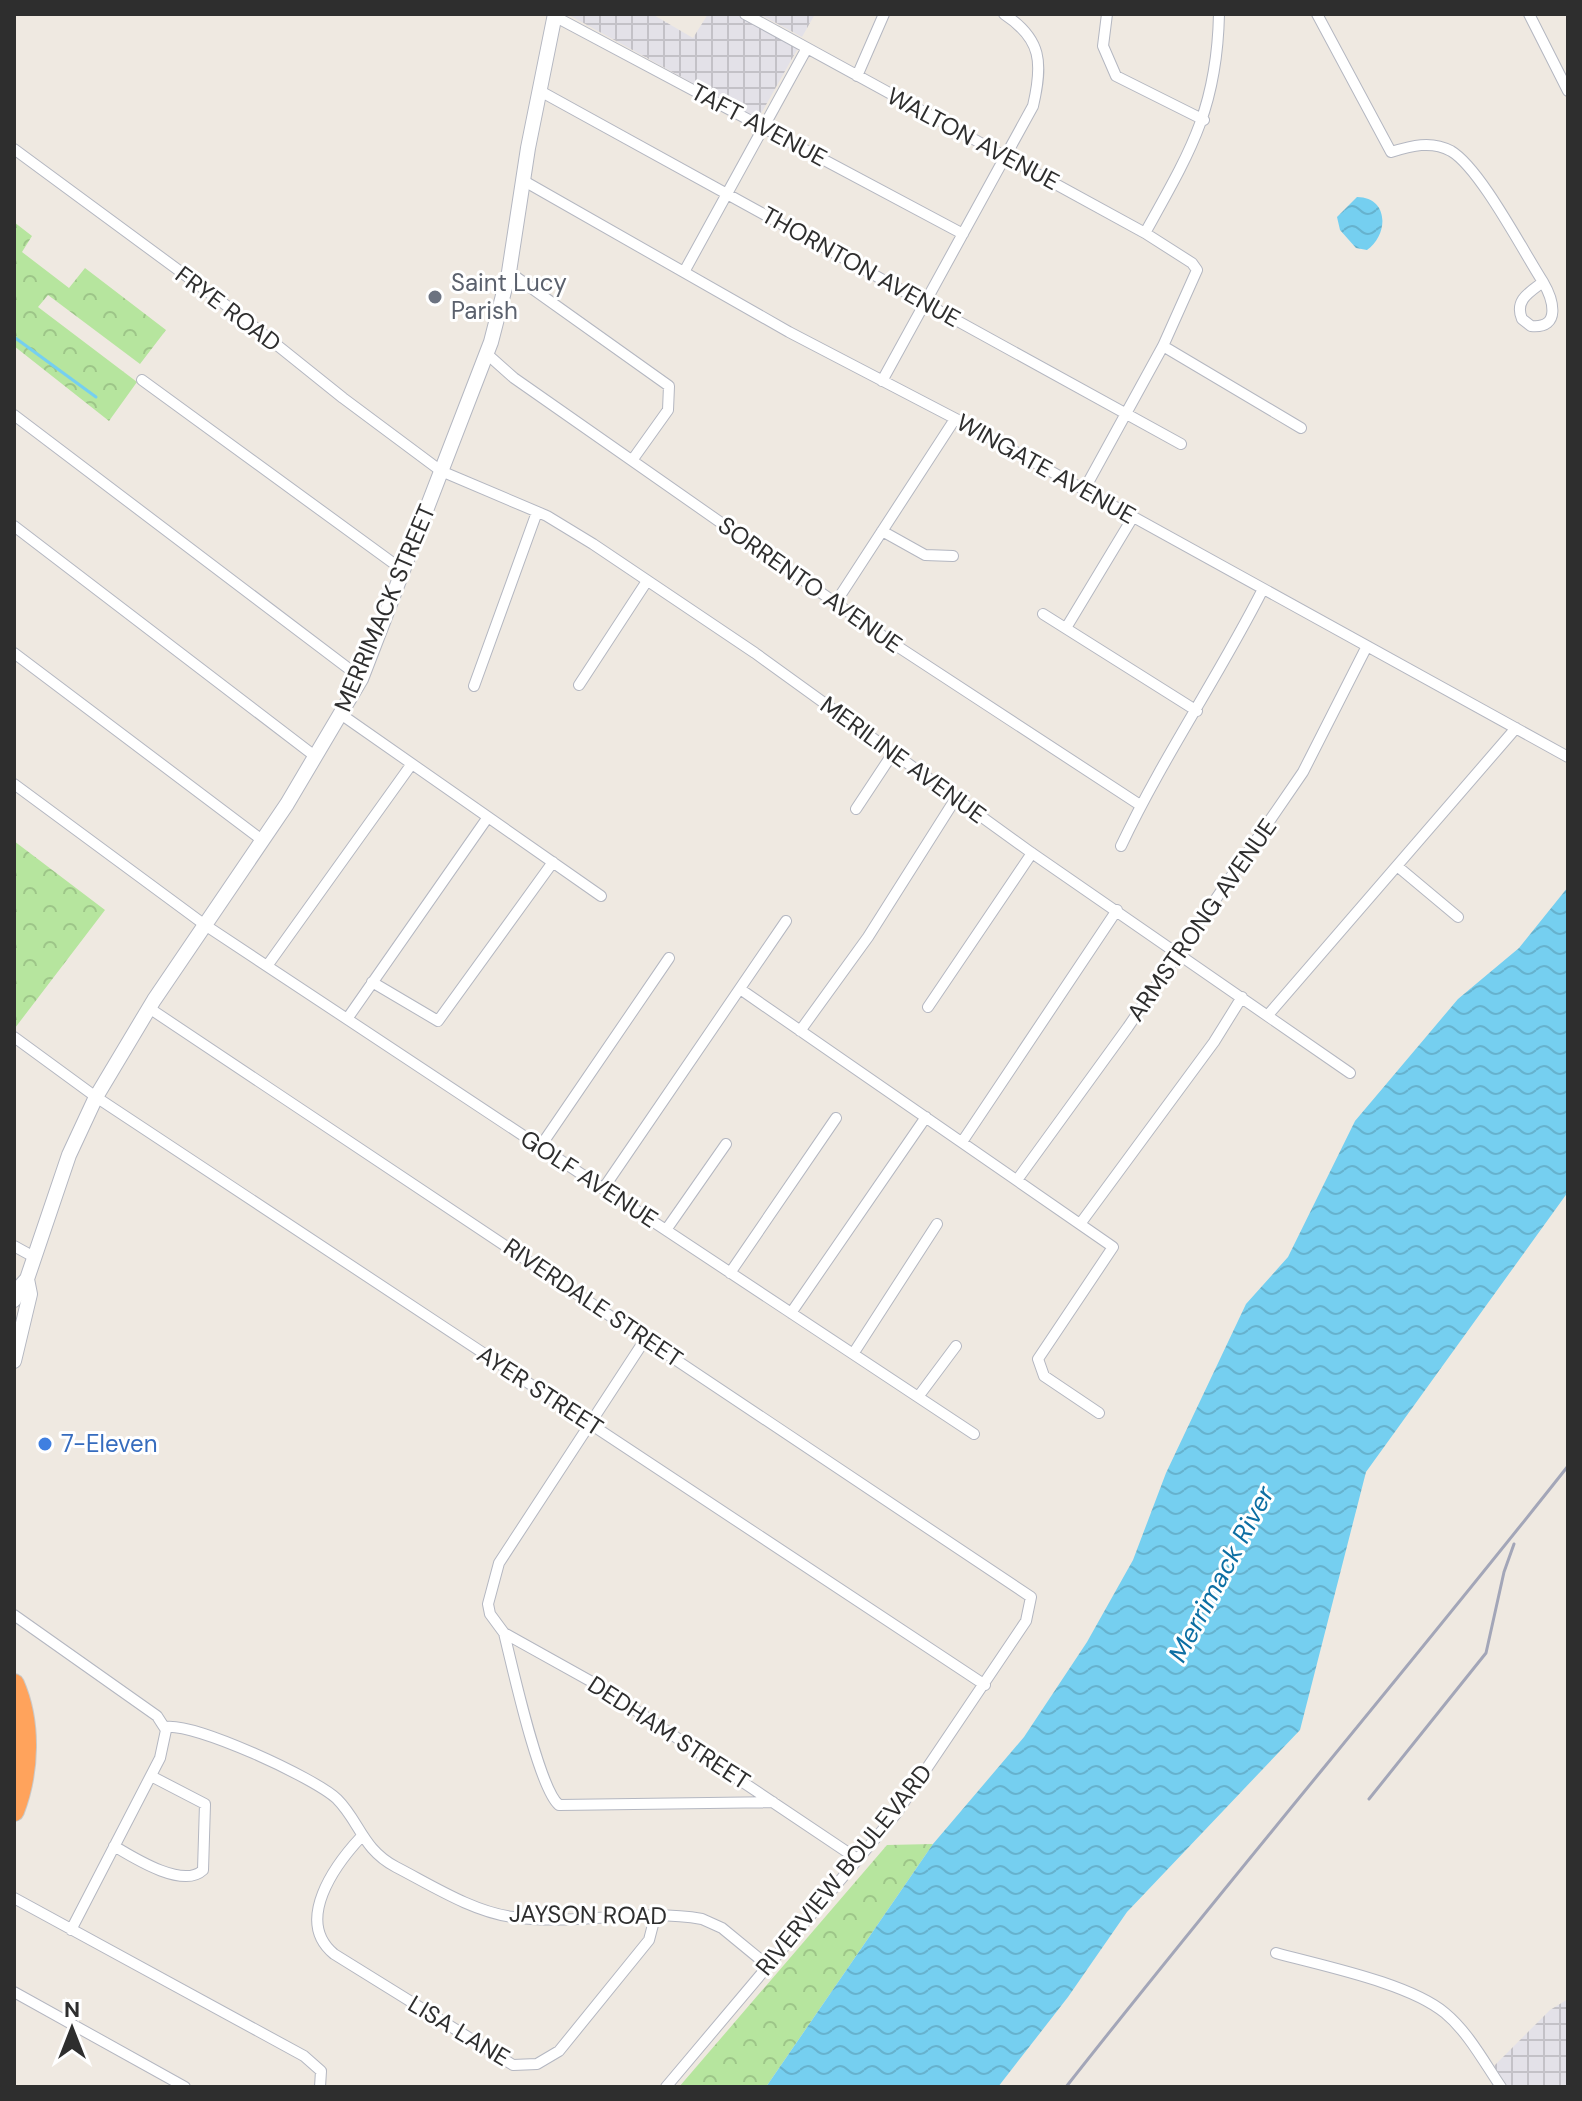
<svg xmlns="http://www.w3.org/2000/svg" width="1582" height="2101" viewBox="0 0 1582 2101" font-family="'DM Sans',sans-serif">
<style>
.industrial{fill:url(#industrial-grid)}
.park{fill:url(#park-crowns)}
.water{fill:url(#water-waves)}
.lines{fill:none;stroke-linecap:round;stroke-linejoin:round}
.stream{stroke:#75cff0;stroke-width:3}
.minor-casing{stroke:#b4b7c1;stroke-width:12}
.secondary-casing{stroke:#b4b7c1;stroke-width:16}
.motorway-casing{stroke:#c9c9c9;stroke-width:22}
.minor{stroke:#fff;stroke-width:10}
.secondary{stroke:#fff;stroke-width:14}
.motorway{stroke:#ffa35c;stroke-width:20}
.rail{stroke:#a3a6b8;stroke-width:3}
.worship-dot{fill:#6b7280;stroke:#fff;stroke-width:3}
.shop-dot{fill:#3f7fe0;stroke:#fff;stroke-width:3}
.labels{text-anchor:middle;stroke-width:6;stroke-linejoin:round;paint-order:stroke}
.street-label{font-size:24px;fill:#2e2e2e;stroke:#fff}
.worship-label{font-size:24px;fill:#5b616d;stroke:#fff;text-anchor:start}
.shop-label{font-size:24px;fill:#366cbe;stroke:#fff;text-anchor:start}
.water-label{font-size:26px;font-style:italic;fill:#0d6fa3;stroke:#fff}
</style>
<defs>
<pattern id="industrial-grid" width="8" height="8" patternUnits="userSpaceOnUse" patternTransform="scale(2)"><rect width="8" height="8" fill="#e3e1e8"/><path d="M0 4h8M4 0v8" fill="none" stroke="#c3c1c7"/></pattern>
<pattern id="park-crowns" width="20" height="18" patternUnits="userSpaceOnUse" patternTransform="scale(2)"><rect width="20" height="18" fill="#b6e59e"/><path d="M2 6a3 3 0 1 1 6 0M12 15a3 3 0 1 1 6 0" fill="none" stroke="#9dc588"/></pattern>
<pattern id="water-waves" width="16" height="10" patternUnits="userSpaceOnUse" patternTransform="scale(2)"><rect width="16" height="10" fill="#75cff0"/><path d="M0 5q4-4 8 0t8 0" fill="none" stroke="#66b2ce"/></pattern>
</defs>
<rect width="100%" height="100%" fill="#efe9e1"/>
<path class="industrial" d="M567,14h85l41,24 15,-24h27l63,34 -40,71z
M759,14h56l-13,23z
M1568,1999v88h-60l-14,-21 56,-56z"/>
<path class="park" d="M14,222l18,14 -10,16 47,36 16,-20 81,62 -26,34 -92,-69 -10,12 99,75 -28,39 -95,-75z
M14,841l91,69 -90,118 -1,-1z
M933,1844l-167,243h-87l208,-242z"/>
<path class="water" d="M1357,197c32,0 32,38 10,53l-11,-2 -16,-18 -3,-13z
M1568,887v305l-202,280 -66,258 -173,182 -59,85 -70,90h-232l167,-243 91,-107 63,-95 46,-82 33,-87 80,-169 42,-47 67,-136 103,-122 61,-51z"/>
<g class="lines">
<path class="stream" d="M14,337l82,60"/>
<g class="minor-casing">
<path id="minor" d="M745,14l400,219 47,30 5,7 -34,76 -79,144
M1107,14l-4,32 13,30 88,44
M1317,14l74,138c20,-6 40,-12 60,-1 29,17 72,100 92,131 10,17 19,47 -12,44l-9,-7c-8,-19 8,-27 21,-37
M1529,14l39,77
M554,16l409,218
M857,76l27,-62
M540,91l641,353
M14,149l228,168 101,81 98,73 106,45 46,28 162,109 274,198 321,222
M524,181l265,151 167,87 612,338
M1145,233c45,-81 72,-124 74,-219
M509,272l160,114 -1,24 -35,49
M684,272l123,-224
M1163,346l138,82
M487,354l27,24 386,270 240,157
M142,380l262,191
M882,381l151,-275c10,-43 9,-67 -29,-92
M14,415l347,263
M14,526l302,231
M882,531l43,24 28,1
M836,602l119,-183
M1043,614l154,97
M1066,628l67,-111
M14,653l248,187
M579,685l68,-104
M474,686l63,-174
M342,715l259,181
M14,784l191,141 769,509
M856,809l37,-56
M1121,846c42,-89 98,-170 142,-257
M1397,866l61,51
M267,966l144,-201
M372,982l66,39 115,-159
M740,989l373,258 -75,112 6,17 55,37
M928,1007l104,-154
M149,1008l882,589 -5,24 -130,193 -230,273
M1268,1015l248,-287
M347,1019l141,-202
M800,1031l68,-94 88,-139
M14,1037l82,60 889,588
M962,1142l155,-232
M540,1147l129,-189
M1017,1180l111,-153 175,-255 64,-126
M603,1189l183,-268
M1080,1224l134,-182 28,-45
M666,1230l60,-86
M14,1246l20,11
M730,1273l106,-155
M791,1313l135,-196
M646,1338l-147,225 -11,41 2,10 14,19 97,54 255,171
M853,1354l84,-130
M918,1397l38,-51
M14,1615l143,101 9,14 -6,28 -89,172
M504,1633c8,32 35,156 55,172l214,-3
M165,1727c29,-5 150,51 172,72 23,23 25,50 59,68 35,18 77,45 117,50 62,9 127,-9 189,2l20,9 45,37
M361,1837c-26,28 -67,84 -27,117l179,111 24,-1 22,-13 90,-111 6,-23
M114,1846c20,12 69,43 89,24l2,-66 -54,-28
M14,1898l290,158 17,15 -1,16
M1276,1953c47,13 133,30 169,60 23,19 39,49 56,74
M14,1992l171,95"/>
</g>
<g class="secondary-casing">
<path id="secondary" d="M14,1300l3,-10 10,-11 42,-124 27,-58 58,-97 133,-196 74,-125 130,-337 18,-70 19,-124 27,-134
M14,1361l16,-67 -3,-15"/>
</g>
<g class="motorway-casing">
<path id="motorway" d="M14,1684c17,39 15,88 0,127"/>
</g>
<use href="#minor" class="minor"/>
<use href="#secondary" class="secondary"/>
<use href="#motorway" class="motorway"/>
<path class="rail" d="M1369,1799l117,-146 18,-81 10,-28
M1066,2087c164,-209 337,-412 502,-621"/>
</g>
<circle class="worship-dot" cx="435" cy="297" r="8"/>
<circle class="shop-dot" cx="45" cy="1444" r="8"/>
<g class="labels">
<g class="street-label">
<text transform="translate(759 125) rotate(28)" y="8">TAFT AVENUE</text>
<text transform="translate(973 139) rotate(28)" y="8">WALTON AVENUE</text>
<text transform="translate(861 267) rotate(29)" y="8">THORNTON AVENUE</text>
<text transform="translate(228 309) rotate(37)" y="8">FRYE ROAD</text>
<text transform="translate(1046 469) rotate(29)" y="8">WINGATE AVENUE</text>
<text transform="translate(810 585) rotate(35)" y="8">SORRENTO AVENUE</text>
<text transform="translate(385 608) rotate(-67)" y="8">MERRIMACK STREET</text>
<text transform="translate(903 760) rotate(36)" y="8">MERILINE AVENUE</text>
<text transform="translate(1202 920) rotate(-55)" y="8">ARMSTRONG AVENUE</text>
<text transform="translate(589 1179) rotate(33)" y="8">GOLF AVENUE</text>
<text transform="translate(593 1303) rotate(34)" y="8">RIVERDALE STREET</text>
<text transform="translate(540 1391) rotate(33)" y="8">AYER STREET</text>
<text transform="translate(669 1733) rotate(33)" y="8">DEDHAM STREET</text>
<text transform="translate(844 1870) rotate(-51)" y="8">RIVERVIEW BOULEVARD</text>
<text transform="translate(588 1915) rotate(1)" y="8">JAYSON ROAD</text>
<text transform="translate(459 2031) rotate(31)" y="8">LISA LANE</text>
</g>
<g class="worship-label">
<text x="451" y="291">Saint Lucy<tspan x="451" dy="28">Parish</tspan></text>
</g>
<g class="shop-label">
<text x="61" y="1452">7-Eleven</text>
</g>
<g class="water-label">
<text transform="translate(1221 1574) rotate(-62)" y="9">Merrimack River</text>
</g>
</g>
<rect width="1582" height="2101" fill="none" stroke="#2e2e2e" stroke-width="32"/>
<g transform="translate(72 2029)" stroke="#ffffff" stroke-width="6" paint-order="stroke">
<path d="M0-6L14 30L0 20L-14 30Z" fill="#2e2e2e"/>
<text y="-12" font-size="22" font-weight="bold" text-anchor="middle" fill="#2e2e2e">N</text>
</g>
</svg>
